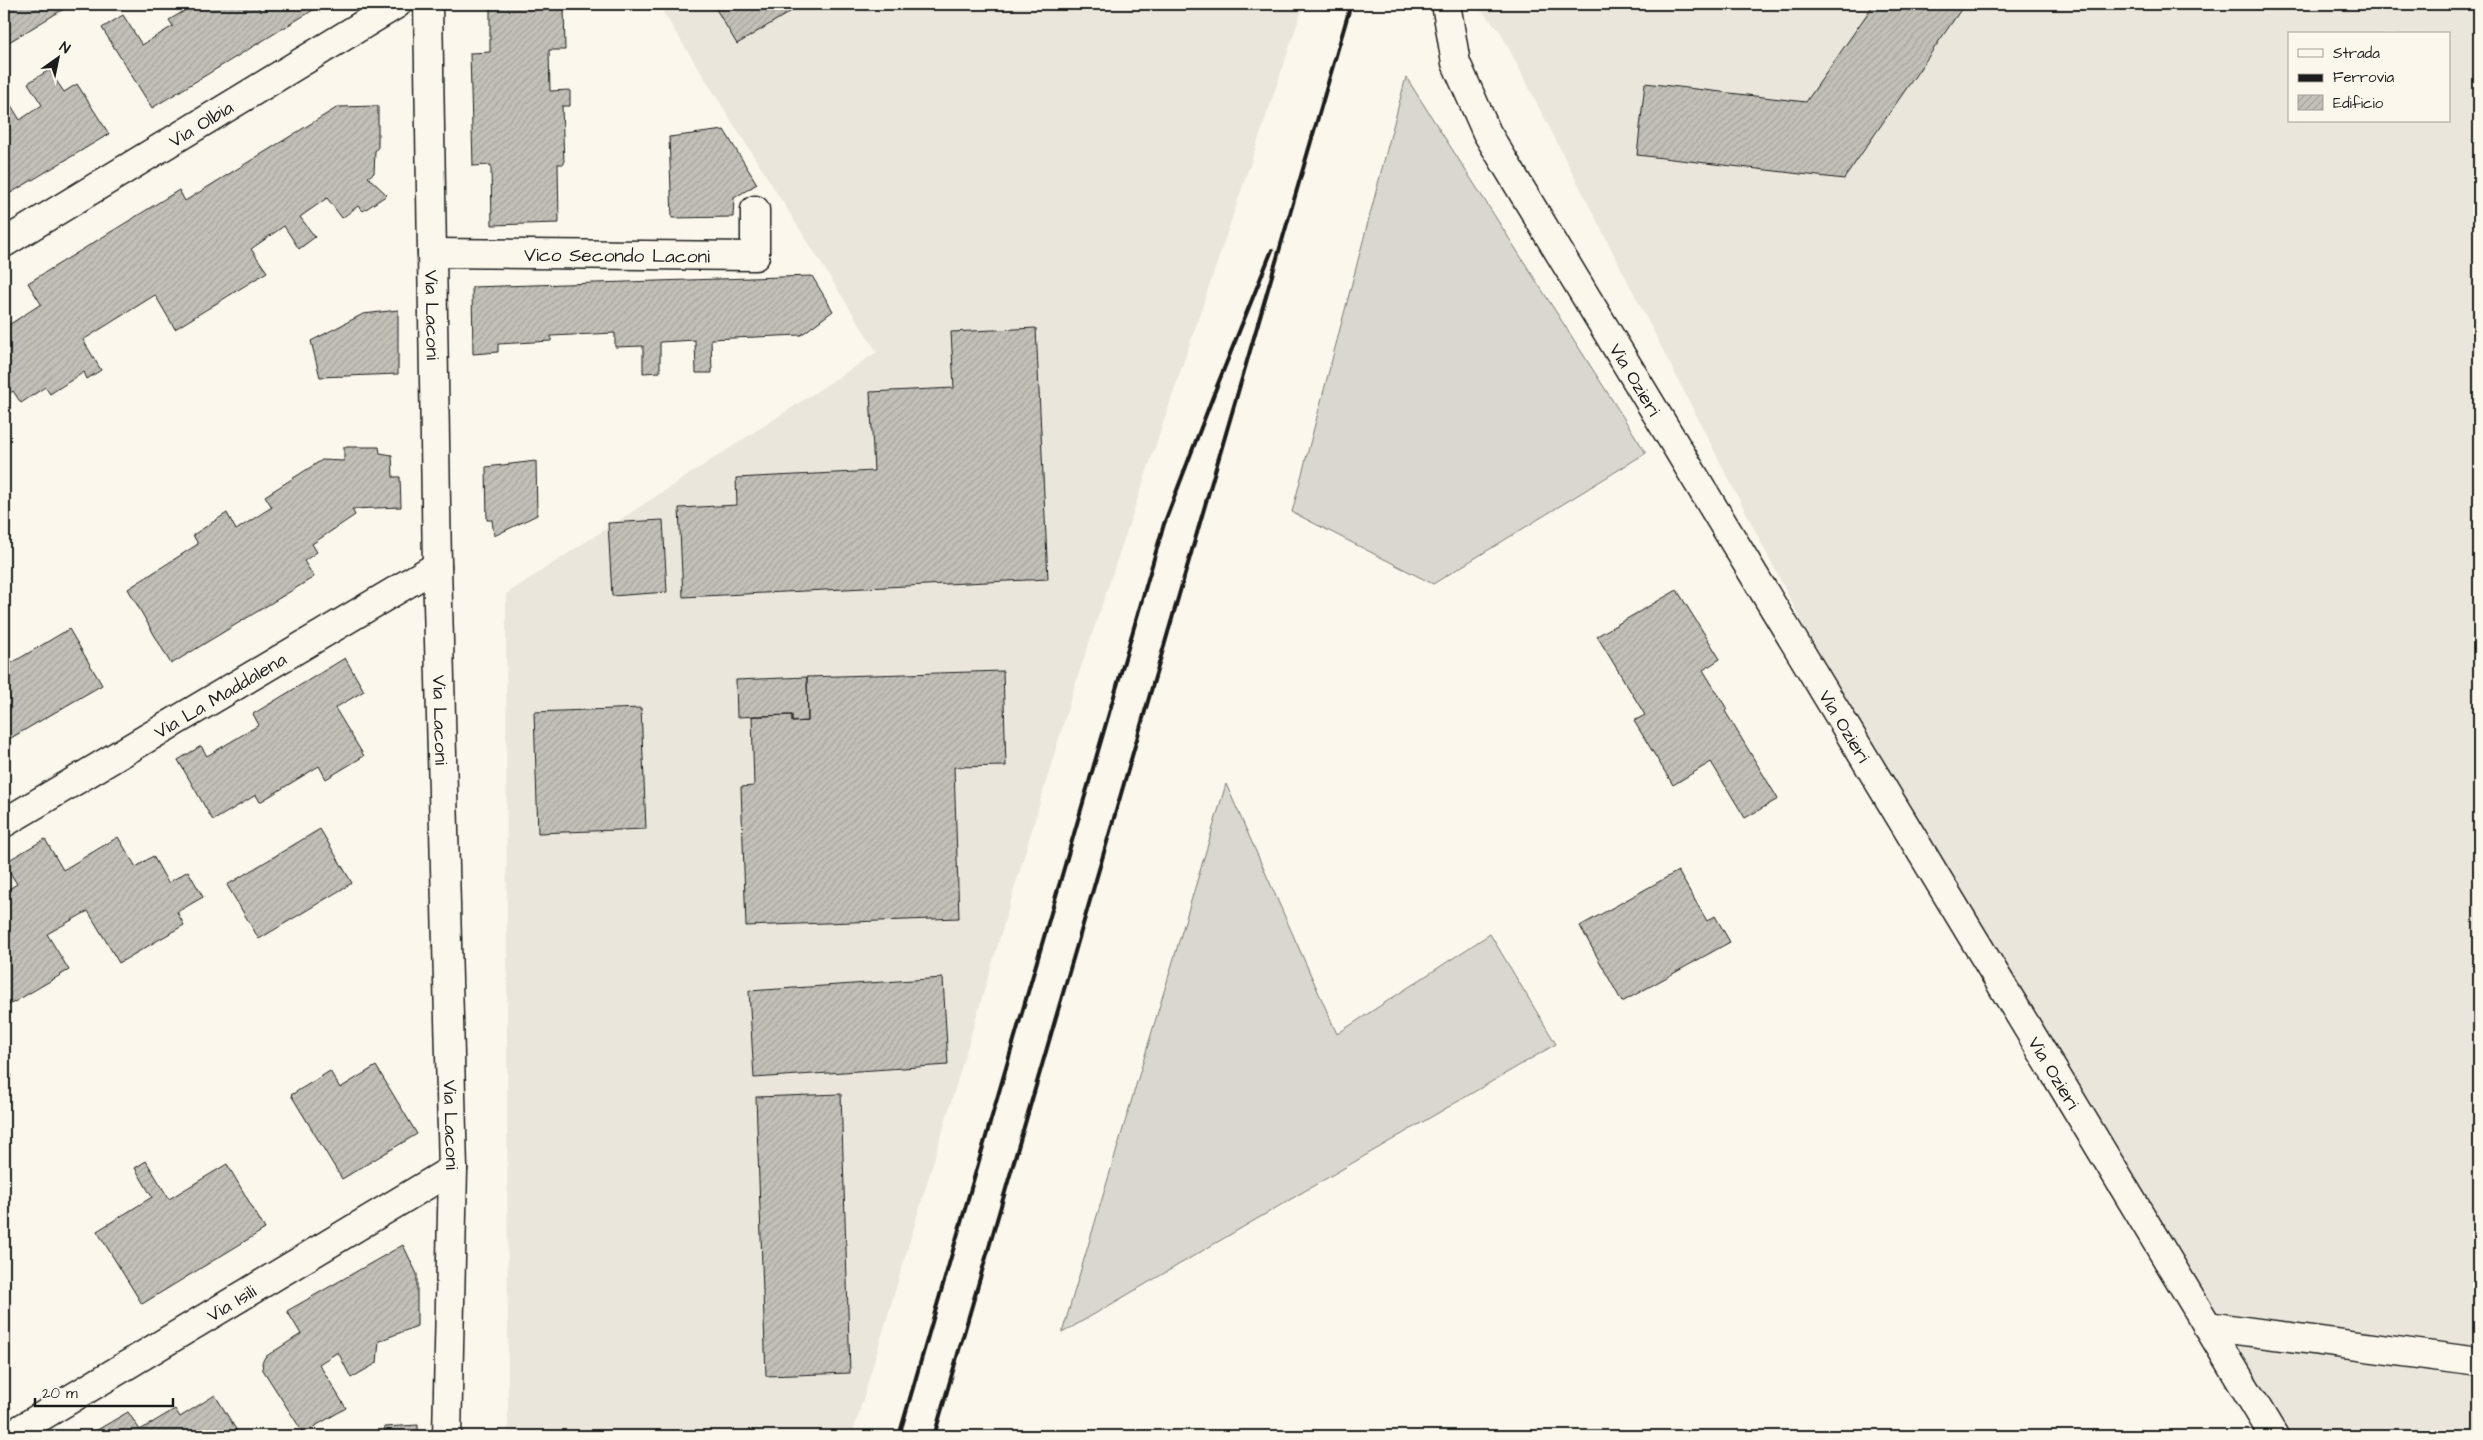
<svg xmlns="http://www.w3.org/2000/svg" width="2483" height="1440" viewBox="0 0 2483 1440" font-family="'Architects Daughter',sans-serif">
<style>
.built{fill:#eae6dc;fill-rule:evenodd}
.grass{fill:#dad7ce;stroke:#7b7a75}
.building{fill:url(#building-hatch);stroke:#1c1c1c}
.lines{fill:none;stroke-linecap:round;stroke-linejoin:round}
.minor-casing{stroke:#1c1c1c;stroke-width:31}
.minor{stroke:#fbf7ec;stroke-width:28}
.rail{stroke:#1c1c1c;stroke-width:4}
.labels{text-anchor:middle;stroke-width:5;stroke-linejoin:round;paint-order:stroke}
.street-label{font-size:19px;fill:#1c1c1c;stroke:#fbf7ec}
</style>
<defs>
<pattern id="building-hatch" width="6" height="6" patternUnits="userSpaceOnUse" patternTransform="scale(1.25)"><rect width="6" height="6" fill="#c3c0b8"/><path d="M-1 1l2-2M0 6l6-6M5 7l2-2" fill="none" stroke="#a7a49e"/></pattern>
</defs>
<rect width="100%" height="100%" fill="#fbf7ec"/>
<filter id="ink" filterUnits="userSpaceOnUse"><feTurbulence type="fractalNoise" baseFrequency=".02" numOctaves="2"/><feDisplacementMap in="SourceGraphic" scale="10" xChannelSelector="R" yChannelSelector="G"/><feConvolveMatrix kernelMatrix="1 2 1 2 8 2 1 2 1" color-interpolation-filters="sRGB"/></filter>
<g filter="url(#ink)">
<path class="built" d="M658,4h646l-231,687 -221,745h-344l-2,-842 371,-242z
M1475,4h1004v1432h-197l-275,-412 -507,-993zM2289,34h160v87h-160z"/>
<path class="grass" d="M1406,77l240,376 -213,131 -141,-72z
M1226,784l111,250 153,-100 66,110 -494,289z"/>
<path class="building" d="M4,4h68l-68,41z
M196,4h60l5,8 10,-8h52l-171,104 -50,-80 21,-13 19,30 31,-19 -4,-6z
M490,4h74l1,46h-16l1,41 20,-1v16h-8l2,58h-6l1,59 -67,2 -1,-60 -18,1 -3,-113 20,-1z
M713,4h90l-66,40z
M1874,4l90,1 -120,174 -207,-24 8,-72 161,19z
M49,70l15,22 13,-8 32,50 -105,63v-103l16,26 22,-15 -14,-22z
M378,106v41l-3,4 -1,22 -6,4 19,18 -24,16 -5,-5 -16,12 -15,-20 -27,19 15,20 -16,12 -15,-23 -33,23 16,23 -92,57 -20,-34 -72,45 18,30 -14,9 -3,-7 -34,22 -5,-7 -24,16 -8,-12 -9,6v-69l37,-24 -13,-21 151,-93 6,11 153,-94z
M724,130l33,54 -23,14 -1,19 -61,1 -3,-81z
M812,276l21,35 -32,24 -90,4 1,34h-16l-1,-33 -35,2v30l-17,1v-27l-28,1v-14l-64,3v5l-53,3v8l-25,2 -1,-67z
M398,310v64l-78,3 -9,-36 52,-27z
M1036,328l12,251 -365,18 -4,-89 58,-3 -1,-27 138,-7 -4,-79 84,-4 -3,-56z
M344,447h35l1,6 12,2 1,22h7l1,30 -49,2 3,6 -43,29 5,8 -13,9 10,16 -143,87 -43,-75 70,-45 -5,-9 34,-22 9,17 36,-23 -7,-11 57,-36 22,1z
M536,461l1,54 -43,21 -2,-16h-5l-1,-53z
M663,520l4,72 -55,4 -4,-73z
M1677,590l43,69 -17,11 24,39 -2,2 53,88 -33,19 -34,-56 -38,23 -39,-64 11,-6 -48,-79z
M69,629l33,56 -98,57v-89l6,11z
M345,658l19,33 -29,17 29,48 -38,23 -7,-13 -59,36 -4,-7 -42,25 -2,-1 -34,-59 23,-14 6,10 52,-31 -6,-11z
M1003,671l3,95 -52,1 5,151 -213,8 -5,-139 13,-1 -2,-70 40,-1v7l16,-1 -1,-44z
M807,677l1,44 -16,1v-7l-55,2 -1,-37z
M641,708l5,121 -108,4 -4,-121z
M320,829l32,54 -93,56 -32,-54z
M118,837l18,30 17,-11 15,27 20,-12 15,26 -26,15 7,13 -65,38 -31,-52 -41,23 22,36 -65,38v-116l13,-8 -13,-21 41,-24 18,31z
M1678,871l29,50 8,-5 15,26 -108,60 -42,-76z
M943,978l5,87 -194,13 -5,-87z
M4,1063l8,13 -8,4z
M376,1066l41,68 -75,45 -51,-84 39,-24 10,17z
M841,1094l9,279 -84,3 -10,-279z
M146,1161l23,38 58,-35 38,65 -123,75 -45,-73 55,-34 -17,-29z
M403,1245l14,29v52l-38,15 -2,22 -26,15 -13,-26 -19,12 27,44 -41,24 -3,-1 -39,-61 -1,-7 3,-6 36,-23 -14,-23z
M215,1395l25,41h-153l41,-24 12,18 35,-21 5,8z
M418,1425v11h-32l-2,-9z"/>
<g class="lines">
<g class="minor-casing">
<g id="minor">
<path id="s1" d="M428,4l9,562 16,603 -6,267"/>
<path id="s2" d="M1446,4l10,59 31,70 787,1303"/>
<path id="s3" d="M4,243l393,-239"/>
<path id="s4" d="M432,253l323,3v-46"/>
<path id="s5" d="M4,823l433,-257"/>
<path d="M2207,1326l272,36"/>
<path id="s6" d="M9,1436l444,-267"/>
</g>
</g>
<use href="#minor" class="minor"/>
<path class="rail" d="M899,1436l265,-912 51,-133 57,-141
M934,1436l417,-1432"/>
</g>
</g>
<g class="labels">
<g class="street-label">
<text dy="7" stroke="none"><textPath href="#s3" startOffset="230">Via Olbia</textPath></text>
<text dy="7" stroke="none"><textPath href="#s4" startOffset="185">Vico Secondo Laconi</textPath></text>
<text dy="7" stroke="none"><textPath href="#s1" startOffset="311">Via Laconi</textPath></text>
<text dy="7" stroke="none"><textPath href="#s2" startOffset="424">Via Ozieri</textPath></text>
<text dy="7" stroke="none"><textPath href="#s5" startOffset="251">Via La Maddalena</textPath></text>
<text dy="7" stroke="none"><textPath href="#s1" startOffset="716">Via Laconi</textPath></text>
<text dy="7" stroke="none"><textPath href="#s2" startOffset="829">Via Ozieri</textPath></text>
<text dy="7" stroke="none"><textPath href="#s2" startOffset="1234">Via Ozieri</textPath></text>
<text dy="7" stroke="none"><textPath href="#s1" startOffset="1121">Via Laconi</textPath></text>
<text dy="7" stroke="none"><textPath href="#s6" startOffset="259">Via Isili</textPath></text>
</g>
</g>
<rect width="2483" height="1440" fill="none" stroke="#fbf7ec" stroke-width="20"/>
<rect x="10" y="10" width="2463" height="1420" fill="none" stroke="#1c1c1c" stroke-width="2" filter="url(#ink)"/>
<rect x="2288" y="32" width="162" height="90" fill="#fbf7ec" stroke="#a29f99"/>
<rect x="2298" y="49" width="25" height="8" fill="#fbf7ec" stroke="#a29f99"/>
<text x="2333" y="58" font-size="15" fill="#1c1c1c">Strada</text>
<rect x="2298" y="74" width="25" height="8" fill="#1c1c1c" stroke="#a29f99"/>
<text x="2333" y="82" font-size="15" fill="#1c1c1c">Ferrovia</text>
<rect x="2298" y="95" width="25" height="15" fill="url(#building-hatch)" stroke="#a29f99"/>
<text x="2333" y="108" font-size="15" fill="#1c1c1c">Edificio</text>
<g transform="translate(58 58) rotate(33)" stroke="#fbf7ec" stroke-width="4" paint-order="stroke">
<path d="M0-4L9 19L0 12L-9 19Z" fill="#1c1c1c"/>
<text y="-8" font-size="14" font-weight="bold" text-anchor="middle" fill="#1c1c1c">N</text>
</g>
<path d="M35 1398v8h138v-8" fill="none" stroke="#1c1c1c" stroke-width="2.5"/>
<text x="42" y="1398" font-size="15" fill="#1c1c1c" stroke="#fbf7ec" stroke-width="4" paint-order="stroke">20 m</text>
</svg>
